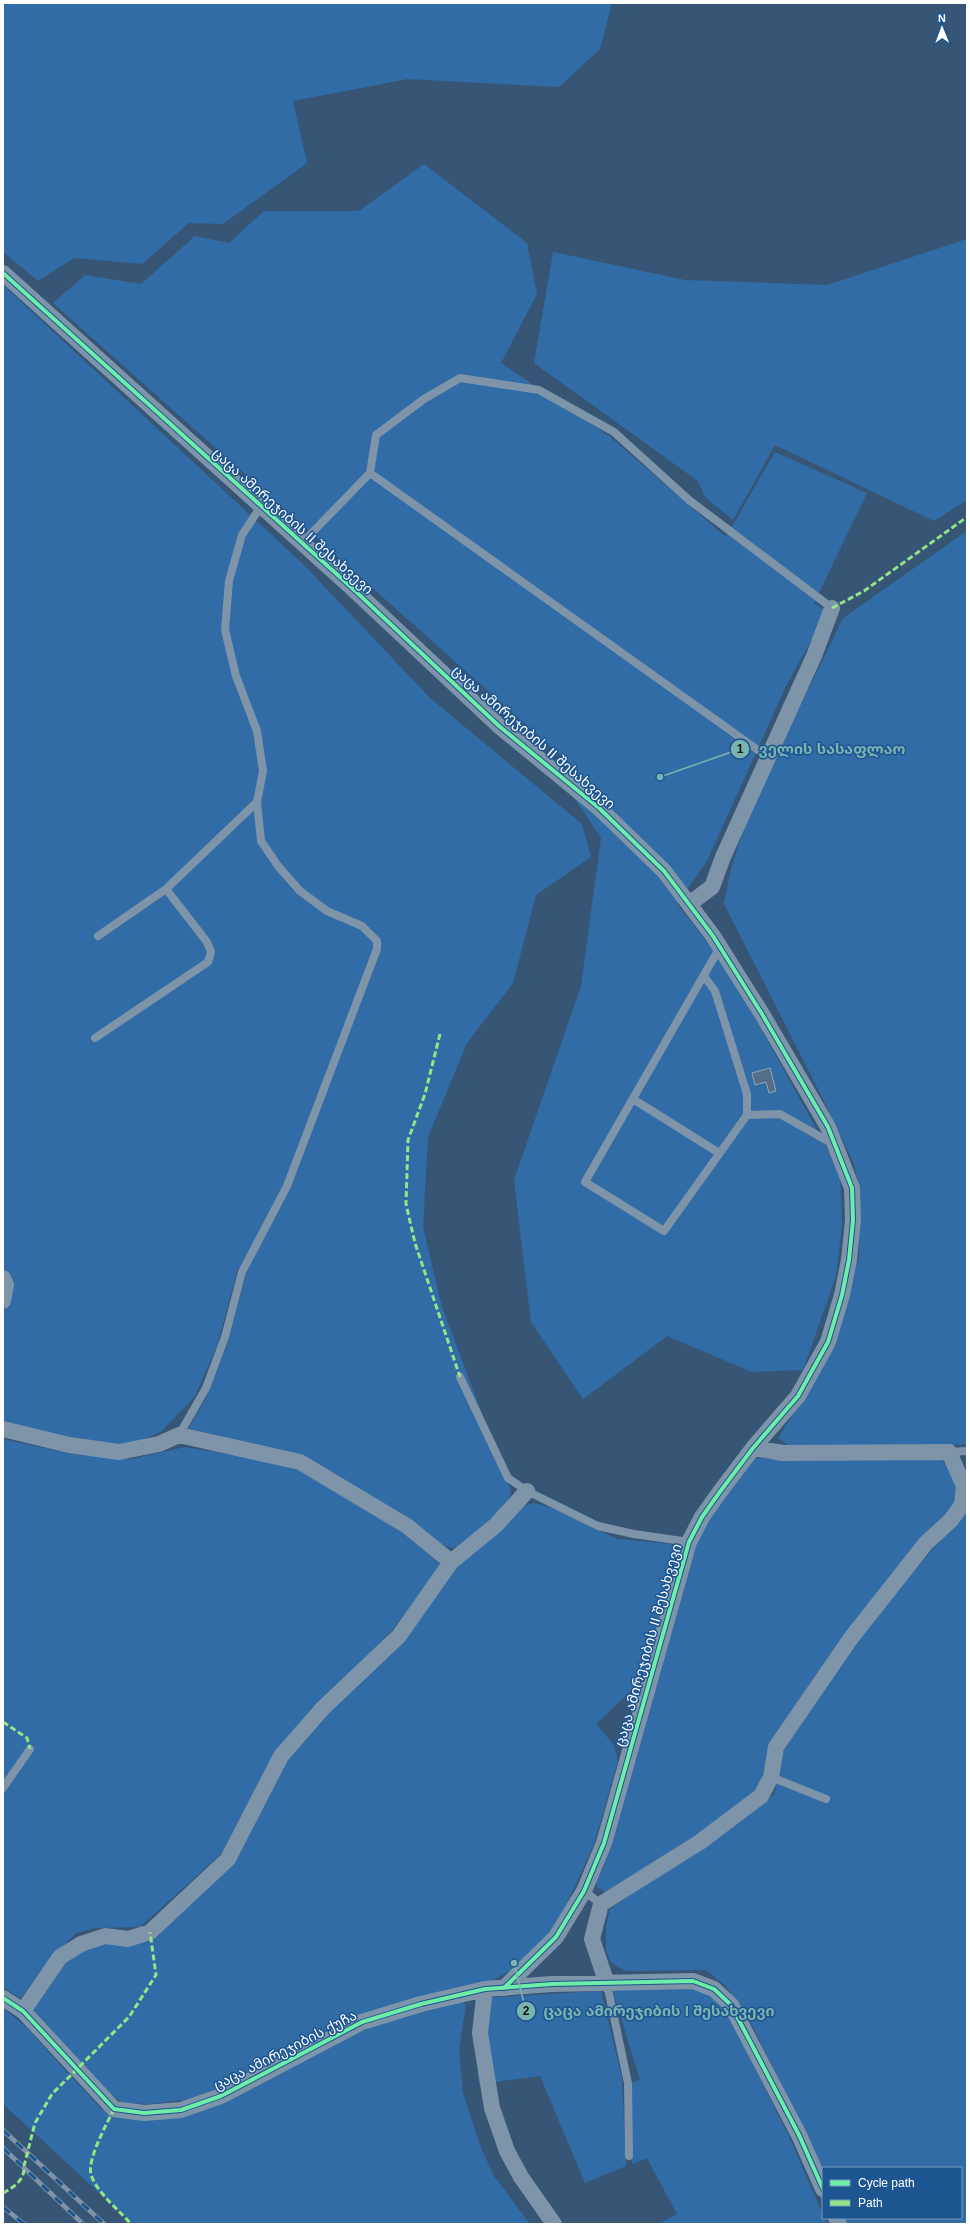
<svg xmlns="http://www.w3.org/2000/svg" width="970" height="2227" viewBox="0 0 970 2227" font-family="Arial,'Noto Sans Georgian',sans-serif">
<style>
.green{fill:#316ca6}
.building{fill:#556e87;stroke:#93a5b7}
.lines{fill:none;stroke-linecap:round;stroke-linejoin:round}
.lane{stroke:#7e94a9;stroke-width:8}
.street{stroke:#7e94a9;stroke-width:16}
.rail-casing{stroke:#7f93a9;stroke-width:4.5}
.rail{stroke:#1d5590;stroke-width:3;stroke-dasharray:9;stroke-linecap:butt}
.quiet{stroke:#94e586;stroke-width:3;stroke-dasharray:6 3;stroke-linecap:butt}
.cycleway-casing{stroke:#1d5590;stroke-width:6}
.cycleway{stroke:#6deda7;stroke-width:4}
.labels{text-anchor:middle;stroke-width:3;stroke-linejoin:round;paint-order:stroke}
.street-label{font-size:14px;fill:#fff;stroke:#1d5590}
.leader{fill:none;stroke:#7bb4af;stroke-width:1.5}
.callout-dot{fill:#7bb4af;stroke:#1d5590;stroke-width:1.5}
.mark-label{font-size:12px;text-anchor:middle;font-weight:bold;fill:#111}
.callout-label{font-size:15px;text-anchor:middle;font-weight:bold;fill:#7bb4af;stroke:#1d5590;stroke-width:3;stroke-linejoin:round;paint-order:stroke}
</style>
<rect width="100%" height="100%" fill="#375676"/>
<path class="green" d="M3,3h609l-12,46 -41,38 -151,-8 -115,22 14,62 -84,61 -34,-1 -47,41 -68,-6 -36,23 -35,-29z
M424,164l103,79 10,51 -36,69 108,73 117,101 49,-85 92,41 -53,110 13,9 -41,74 -79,175 -30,43 50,63 113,205 2,53 -6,51 -33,94 -51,2 -85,-36 -84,63 -52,-77 -17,-142 67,-194 20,-148 -34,-51 12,-15 -526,-469 32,-28 56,9 54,-48 34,7 35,-32h95z
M967,239v261l-33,21 -159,-76 -42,75 -28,-23 -7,-16 -164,-118 19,-111 132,28 142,5z
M3,285l302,281 125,132 152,126 9,33 -55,38 -23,88 -46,60 -39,94 -5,90 19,80 69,184c-6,29 -34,41 -56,57l-12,-2 -130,-85 -121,-26 -4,-6 18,-31 22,-56 19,-71 -9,-3 -21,78 -22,50 -34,36 -30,12h-18l-49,-6 -61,-14v-111l3,-5 -3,-38z
M967,531v913l-27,3 -145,2 -17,-11 44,-70 15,-34 22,-77 1,-67 -6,-26 -33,-69 -97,-191 7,-36 20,-60 92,-190z
M3,1439l68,15 61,5 53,-12 109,18 103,63 44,37 -47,63 -124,133 -47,91 -83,75 -45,1 -19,5 -28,29 -27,37 -18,-12z
M936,1457c23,13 20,25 20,48l-191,263 -5,15 -10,17 -142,93 -11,-6 -1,-6 7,-13 98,-338 54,-72 50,3z
M967,1502v722h-121l-2,-6h117v-50h-138v3l-70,-144 -27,-41 -20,-16 -81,1 -14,-9 -5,-12v-25l4,-16 165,-115 5,-45 82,-118 103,-119z
M534,1503l22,6 61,30 54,5 5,6 2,12 -30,102 -15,25 -37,35 18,21 4,17 -24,82 -35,77 -23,28 -23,20 -22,12 -67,15 -75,22 -116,65 -48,17 -36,4 -25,-1 -16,-9 -77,-86 40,-53 25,-12 28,1 108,-80 48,-95 175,-202 66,-60z
M692,1986l23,10 20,31 56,114 36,83h-169l19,-10 -30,-56 -15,6v-82l8,-2 -28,-92z
M601,1991l21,87 4,88 -41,17 -45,-107 -61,8 -4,-41 10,-45z
M463,2002l3,3 -7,44 4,44 18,55 13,28 36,48h-397l-130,-120v-96l23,19 75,82 28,8 24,3 176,-76 75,-30z"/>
<path class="building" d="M770,1068l6,23 -7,2 -3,-11 -11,3 -3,-12z"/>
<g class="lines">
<path class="lane" d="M370,473l399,285
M302,543l68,-70 6,-38 48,-36 36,-21 79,12 75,42 75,68 143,108
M98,936l68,-47 91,-87
M720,947l-135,235 79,49 83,-116 33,-1 53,30
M704,976l11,15 32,103v21
M95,1038l113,-76 3,-10 -4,-10 -41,-53
M633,1099l86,54
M460,1377l48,101 19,13 71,35 36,8 55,8
M179,1435l27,-47 19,-51 17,-65 45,-86 90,-237v-8l-15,-15 -35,-15 -27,-20 -22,-25 -17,-25 -4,-39 6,-31 -6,-40 -21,-55 -11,-46 4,-49 13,-46 19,-29
M949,1452l18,-1
M771,1777l55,22
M3,1788l27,-39
M584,1891l17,13
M607,1984l21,99 1,73"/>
<path class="street" d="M3,273l348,314 148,139 100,82 65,63 49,65 49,78 66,113 24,61 1,32 -4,40 -7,35 -14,47 -30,54 -45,52 -34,45 -17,24 -13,25 -85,301 -20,48 -28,46 -52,51
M689,904l23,-17 11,-30 91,-201 18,-48
M3,1278l3,7 -3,16
M3,1429l66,16 50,7 40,-8 20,-9 121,27 107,64 44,36
M607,1984l-15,-45 9,-35 99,-62 61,-46 10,-19 5,-30 75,-109 75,-95 25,-23 11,-15 2,-19 -15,-34 -166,1 -30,-5
M485,1989l-5,44 12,75 15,43 14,26 33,47
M3,1998l20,13 91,98 30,4 37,-3 40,-14 141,-74 59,-18 64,-15 67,-5 141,-3 21,8 17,16 68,130 24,54
M23,2011l37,-54 21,-13 24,-8 23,3 22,-7 78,-73 53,-103 42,-48 76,-72 52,-74 45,-37 31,-34
M836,2218l3,6"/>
<g class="rail-casing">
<path id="rail" d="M3,2130l101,94
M3,2148l80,76
M3,2207l21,17"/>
</g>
<use href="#rail" class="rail"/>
<path class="quiet" d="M832,608l32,-17 103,-74
M440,1034l-15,60 -17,46 -2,64 9,39 45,134
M3,1722l24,16 3,11
M114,2109c-7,14 -27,51 -23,65 4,17 29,37 40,50
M3,2193c11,-6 22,-13 21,-27l11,-43 17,-29 77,-77 27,-42 -6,-43"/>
<g class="cycleway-casing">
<path id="cycleway" d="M3,273l348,314 148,139 100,82 65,63 49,65 49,78 66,113 24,61 1,32 -4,40 -7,35 -14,47 -30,54 -45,52 -34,45 -17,24 -13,25 -85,301 -20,48 -28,46 -52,51
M3,1998l20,13 91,98 30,4 37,-3 40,-14 141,-74 59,-18 64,-15 67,-5 141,-3 21,8 17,16 68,130 24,54"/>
</g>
<use href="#cycleway" class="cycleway"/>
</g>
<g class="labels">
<g class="street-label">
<text transform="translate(293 521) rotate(42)" y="5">ცაცა ამირეჯიბის II შესახვევი</text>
<text transform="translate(534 737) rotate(41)" y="5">ცაცა ამირეჯიბის II შესახვევი</text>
<text transform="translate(648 1645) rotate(-74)" y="5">ცაცა ამირეჯიბის II შესახვევი</text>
<text transform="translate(285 2050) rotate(-27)" y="5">ცაცა ამირეჯიბის ქუჩა</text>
</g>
</g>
<path class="leader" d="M660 777L740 749M514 1963L526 2011"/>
<g class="callout-dot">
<circle cx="660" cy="777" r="4"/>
<circle cx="514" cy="1963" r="4"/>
<circle cx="740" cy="749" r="10"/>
<circle cx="526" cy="2011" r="10"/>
</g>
<g class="mark-label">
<text x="740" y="753">1</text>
<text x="526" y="2015">2</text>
</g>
<g class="callout-label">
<text x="832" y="754">ველის სასაფლაო</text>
<text x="659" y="2016">ცაცა ამირეჯიბის I შესახვევი</text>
</g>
<rect width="970" height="2227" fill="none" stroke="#ffffff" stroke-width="8"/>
<rect x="822" y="2167" width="140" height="52" fill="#1d5590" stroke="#7799bc"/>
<rect x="830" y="2180" width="20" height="6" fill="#6deda7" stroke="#7799bc"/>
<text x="858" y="2187" font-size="12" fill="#ffffff">Cycle path</text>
<rect x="830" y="2200" width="20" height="6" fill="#94e586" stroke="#7799bc"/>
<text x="858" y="2207" font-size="12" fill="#ffffff">Path</text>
<g transform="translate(942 28) rotate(359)" stroke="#1d5590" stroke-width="3" paint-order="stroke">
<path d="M0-3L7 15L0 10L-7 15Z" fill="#ffffff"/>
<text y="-6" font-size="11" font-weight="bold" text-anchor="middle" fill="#ffffff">N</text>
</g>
</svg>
